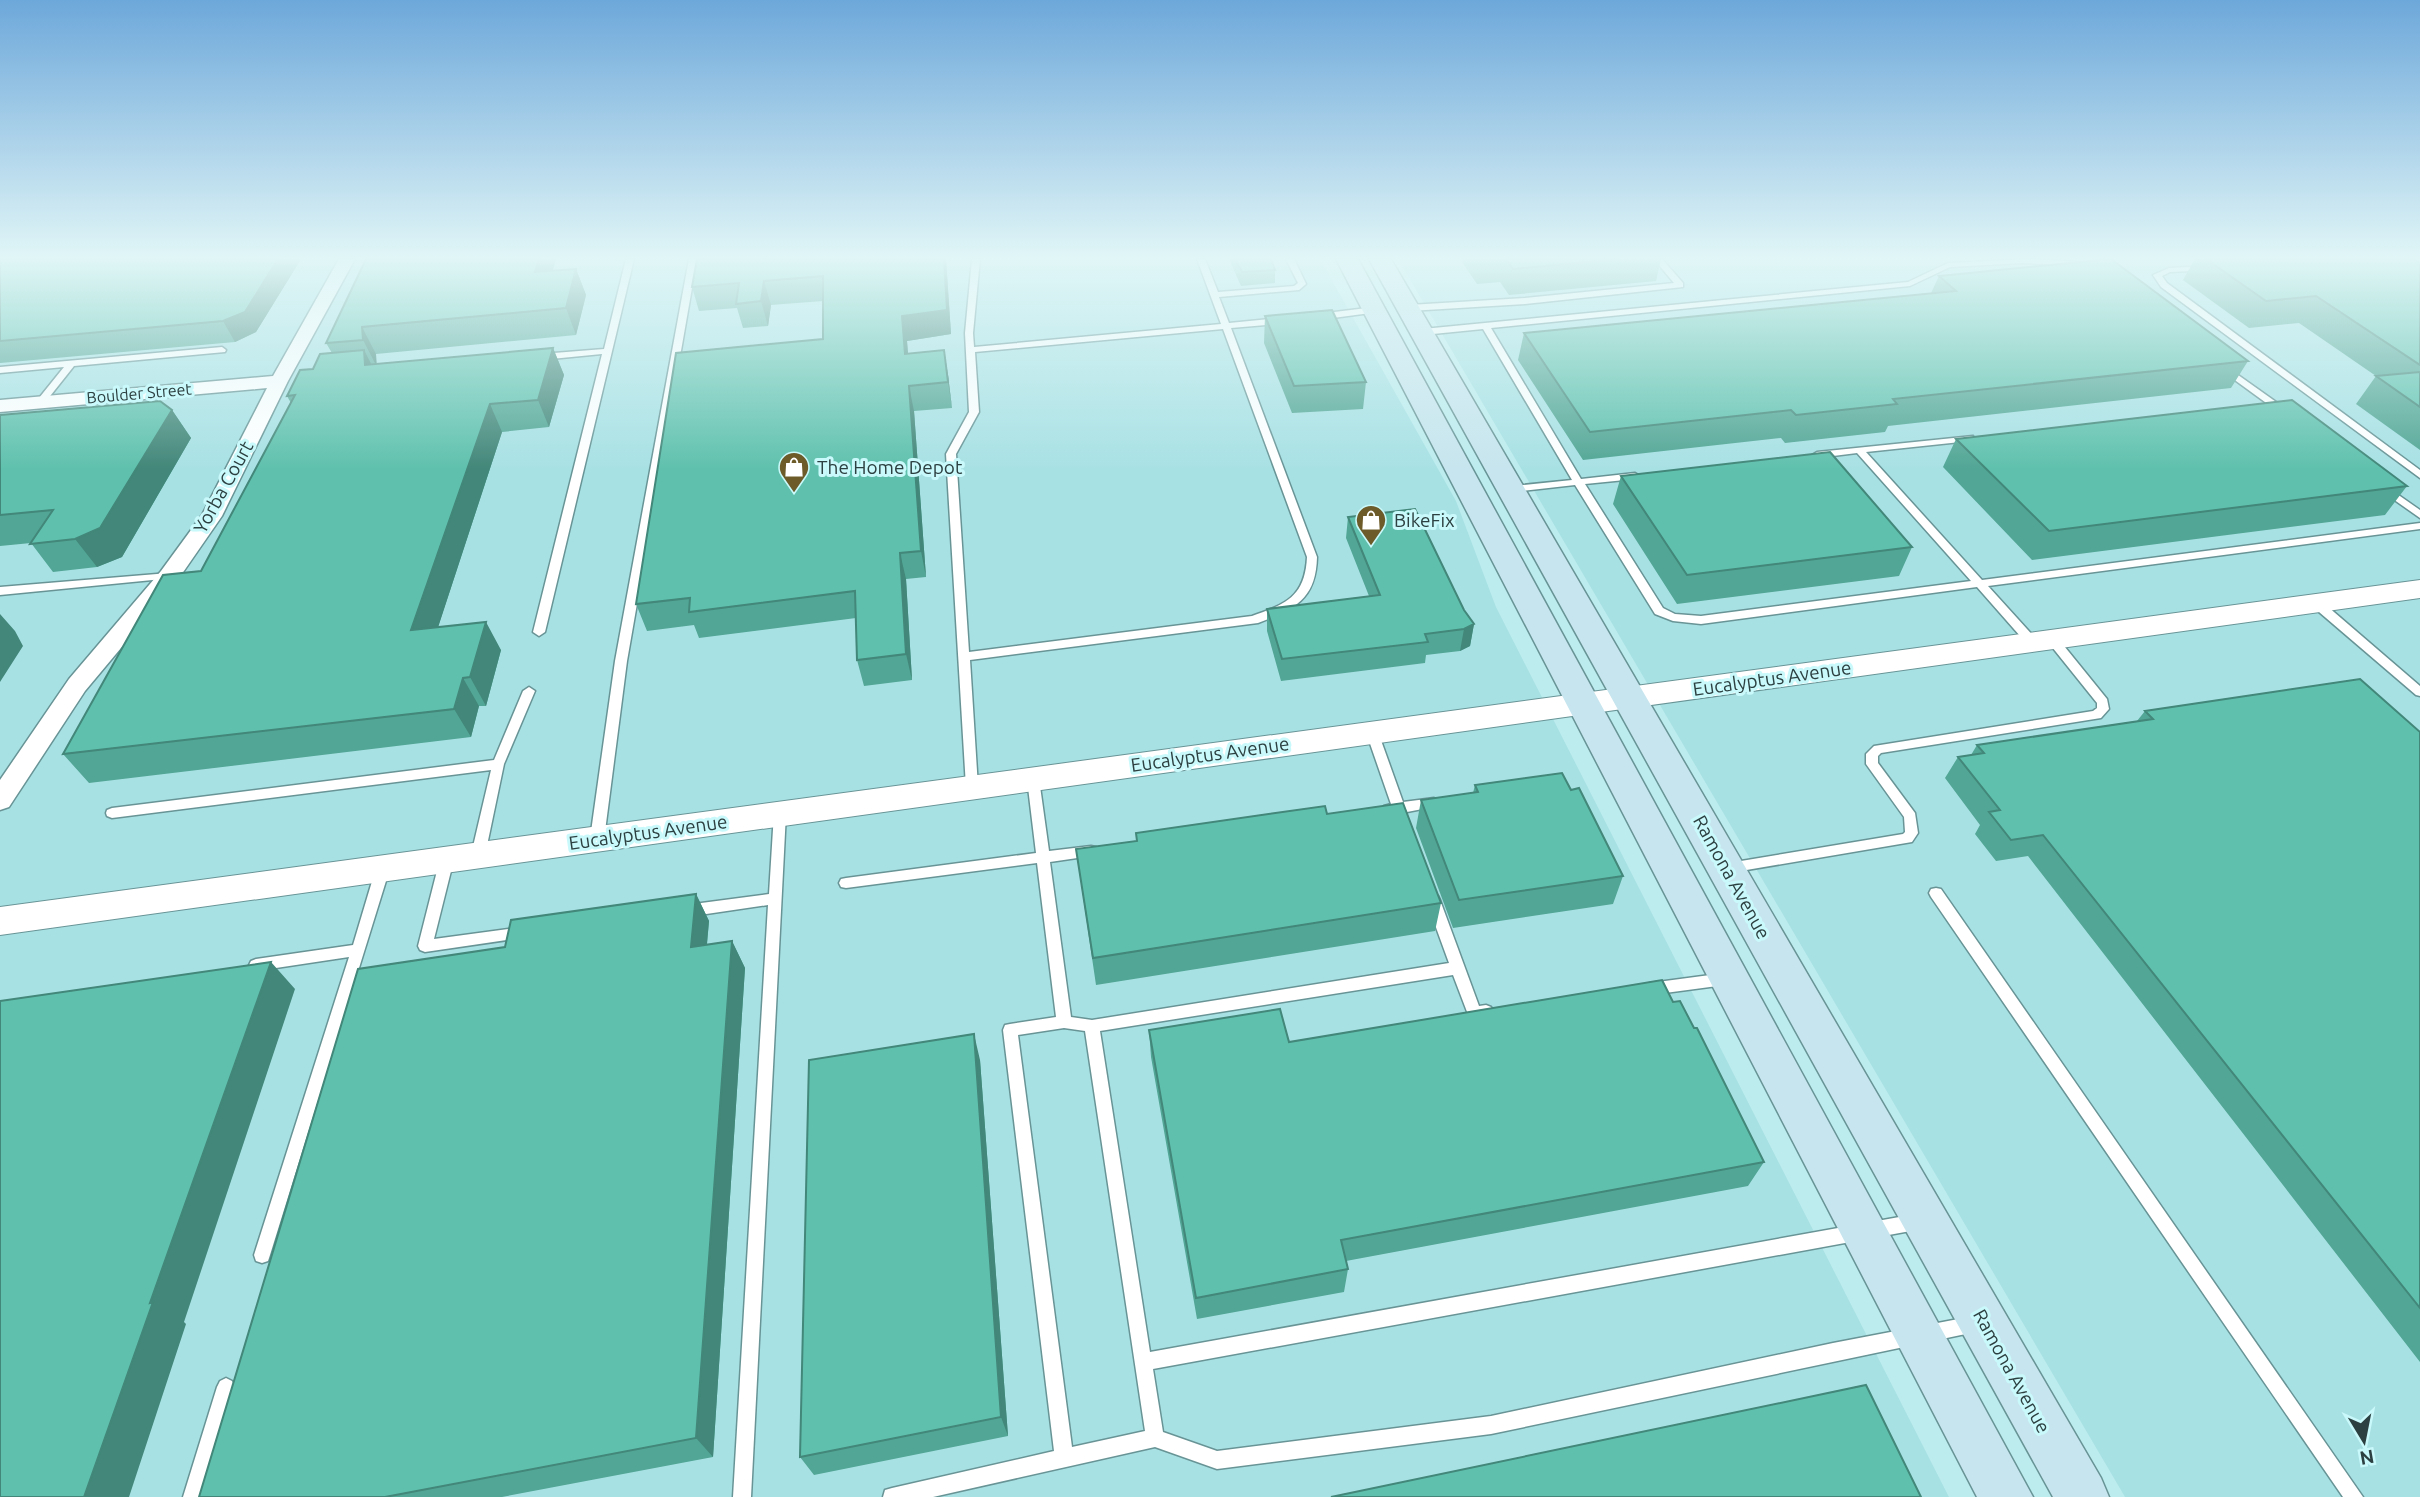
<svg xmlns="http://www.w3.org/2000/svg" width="2420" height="1497" viewBox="0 0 2420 1497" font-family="Ubuntu,sans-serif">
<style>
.built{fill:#a8e1e4}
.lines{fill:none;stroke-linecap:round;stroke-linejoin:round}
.service-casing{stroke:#689496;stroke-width:3}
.minor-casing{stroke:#689496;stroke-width:3}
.tertiary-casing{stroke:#689496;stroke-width:2}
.secondary-casing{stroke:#689496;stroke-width:3}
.service{fill:#fff;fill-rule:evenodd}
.minor{fill:#fff;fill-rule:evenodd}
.tertiary{fill:#fff;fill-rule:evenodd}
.secondary{fill:#c7e5ee;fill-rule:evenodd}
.wall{fill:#52a695}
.shaded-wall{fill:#428779}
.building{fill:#5fc1ad;stroke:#428779;stroke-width:2}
.labels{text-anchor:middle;stroke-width:6;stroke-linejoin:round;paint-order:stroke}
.far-street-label{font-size:16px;fill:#2d4041;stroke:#caf9fb}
.poi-label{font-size:19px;fill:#2d4041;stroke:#caf9fb;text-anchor:start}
.street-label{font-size:19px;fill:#2d4041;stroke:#caf9fb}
</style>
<rect width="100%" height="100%" fill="#bdecee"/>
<path class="built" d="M0,259h1320l136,242 40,106 453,890h-1949z
M1398,259h1012l10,6v1232h-295z"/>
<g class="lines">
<g class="service-casing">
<path id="service" d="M626,259h8l-89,373 -6,4 -6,-4 69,-278 -61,6 -4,-3 4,-3 63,-5z
M689,259h8l-70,402 -23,178 -2,4h-10l-2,-4 25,-178z
M972,259h8l-7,74 1,14 247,-23 -24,-65h8l13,33 76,-6 4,-3 -12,-24h8l12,25 -7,6 -80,7 10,26 50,-5 4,3 -4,3 -48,4 86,229c-1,43 -23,52 -59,66l-288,37 8,127 -2,3h-8l-2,-3 -20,-333 23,-42 -4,-79zM1223,329l84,228c-2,40 -21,47 -55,59l-283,36 -13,-198 23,-42 -4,-60z
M1654,259h8l21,24v4l-158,17 -116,7 -4,-3 4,-3 116,-7 149,-15z
M2030,259l50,3 4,2 -4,2 -58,-3 -72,4 -40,19 -419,42 90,151 54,-6 5,3 -5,3 -50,5 78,124 12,6 26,2 270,-35 -114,-128 -40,5 -5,-3 5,-3 156,-16v4l-3,1 -104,11 116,128 438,-57v6l-432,57 48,53 2,3 -6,4 -4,-1 -51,-58 -276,37 -28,-3 -18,-7 -80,-129 -62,7 -5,-3 5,-3 59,-6 -89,-151 -60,6 -4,-3 4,-3 485,-47 40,-19z
M2207,266l4,2 -1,2 -40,2 -8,4 5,7 253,187v8l-259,-191 -8,-12 16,-7z
M1375,307l4,3 -1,2 -60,8 -4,-3 4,-3z
M222,347l4,3 -1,2 -151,14 -31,39 -3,1 -5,-3 29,-36 -64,6v-6z
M2224,365l62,44v4h-6l-59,-43 -1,-2z
M2387,487l33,23v8l-37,-26 -1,-2z
M169,573l5,3 -1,2 -173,17v-8z
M2316,599l4,1 100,86v10l-4,-1 -104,-89 -1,-3 1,-3z
M2052,635l4,1 51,63 2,10 -8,9 -220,35 -3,3v7l37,50 3,20 -6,9 -183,31 -5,-1 -2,-4 2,-4 5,-1 174,-29 2,-2 -1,-15 -38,-53v-10l8,-8 219,-35 4,-3v-5l-49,-61 -2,-3 2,-3z
M529,687l6,4 -31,73 -19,91 -2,4h-10l-2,-4 20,-85 -379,48 -5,-2 -1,-3 1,-3 5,-2 382,-48 29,-69z
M1372,728l6,4 25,70 31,-4 4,2 2,3 -2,3 -31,6 -1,5h-10l-2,-4 -10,-1 -1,-3 1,-3 7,-2 -25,-72z
M1033,774l4,2 2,3 10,72 42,-5 5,1 2,4 -2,4 -5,1 -41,6 21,155 21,3 357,-57 -23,-63 2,-4 5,-1 5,1 2,4 39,106 7,-1 5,2 2,4 -2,4c-7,3 -15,5 -22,2l-16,-42 -353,56 50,321 766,-138 6,2 2,6 -2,6 -6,2 -763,139 10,63 54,19 274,-35 342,-73 141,-27 6,3 3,6 -3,6 -489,103 -274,35 -62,-22 -222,50h-50l2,-7 7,-2 162,-37 -51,-421 2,-5 5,-1 46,-7 -19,-154 -191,25 -5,-1 -2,-4 2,-4 5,-1 190,-25 -9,-74 2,-3zM1064,1028l21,3 60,400 -73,16 -54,-412z
M780,808l5,2 1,3 -35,684h-18l35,-592 -82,12 -5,-2 -2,-4 2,-4 5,-2 83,-11 5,-81 1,-3z
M447,854l5,1 2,4 -20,80 89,-12 5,2 2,4 -2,4 -103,15 -5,-2 -2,-4 22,-87 2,-4z
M383,863l5,1 2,4 -120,387 -2,6 -6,2 -6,-2 -2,-6 95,-298 -93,14 -5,-2 -2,-4 2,-4 5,-2 97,-14 23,-77 2,-4z
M1936,888l5,1 422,608h-20l-412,-600 -2,-4 2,-4z
M1725,973l5,2 2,4 -2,4 -5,2 -75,10 -5,-2 -2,-4 2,-4 5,-2z
M226,1378l6,3 3,6 -34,110h-18l34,-110 3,-6z"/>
</g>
<g class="minor-casing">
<path id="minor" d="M339,259h16l-67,122 -66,135 -45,65 -92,110 -76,116 -9,3v-30l69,-101 92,-108 41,-56 65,-127 -267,24v-12l273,-24z"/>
</g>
<g class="tertiary-casing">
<path id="tertiary" d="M2420,580v18l-2420,337v-28z"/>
</g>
<g class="secondary-casing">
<path id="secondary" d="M1336,259h22l675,1238h-56z
M1369,259h22l710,1219 8,19h-56z"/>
</g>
<use href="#service" class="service"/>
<use href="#minor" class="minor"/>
<use href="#tertiary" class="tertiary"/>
<use href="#secondary" class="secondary"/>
</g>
<path class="wall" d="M0,259h301l-45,73 -21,10 -235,21z
M366,259l187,12 23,-2 10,26 -10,40 -200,19v10l177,-16 11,27 -15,52 -47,5 -64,195 63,23 -15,56h-7l-8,31 -382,46 -26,-29 138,-183 90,-168 -4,-7 26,-27 19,-16 -6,-10z
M946,259l5,75 -44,7 1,13 40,21 4,33 -38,3 12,166 -20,2 6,101 -48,6 -7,-26 -1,-42 -157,20 -5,-13 -47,6 -11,-27 187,-265v-38l-52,4 -3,21 -25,2 -6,-20 -38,3 -7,-24z
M1229,259h42l4,11v13l-34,3z
M1463,259h198l-5,22 -147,14 -9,-13 -23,2 -15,-22z
M2195,259h219l6,4v187l-64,-46 20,-28 -77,-53 -50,5 -66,-48z
M1939,276l309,85 -17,27 -343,38 -3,6 -100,11 -4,-5 -198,22 -65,-100 6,-27 407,-40z
M1265,316l101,66 -3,27 -71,4 -28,-70z
M172,410l19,28 -69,119 -25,10 -44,5 -22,-29 -31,3v-131z
M1956,439l451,47 -22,29 -353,45 -89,-93z
M1621,476l291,71 -13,29 -222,28 -64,-100z
M1348,517l116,93 10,14 -4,22 -10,5 -34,4 -1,8 -144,18 -14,-50v-22l102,-13 -23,-58z
M2145,711l275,21v630l-392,-506 -32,5 -21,-27 5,-9 -35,-47 13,-21 13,-2 6,-10 160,-24z
M1475,785l96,5 52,86 -10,28 -160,24 -37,-100 5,-28 52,-7z
M1327,814l114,89 -6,28 -339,54 -20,-136 61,-8 -1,-8z
M696,894l13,27 -2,24 25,-4 13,27 -32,489 -211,40h-303l306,-550z
M1673,1002l91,160 -16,24 -402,75 2,8 -4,23 -147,27 -46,-262 -2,-27 140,12z
M980,1060l28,376 -194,39 -14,-18z"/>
<path class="shaded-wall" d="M278,259h23l-45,73 -21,10 -12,-21z
M539,259h17l-11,40 -10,-27z
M944,259h2l5,75 -44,7 3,38 -5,-25 -3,-38z
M576,269l10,26 -10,40 -10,-27z
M764,281l7,24 -3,21 -7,-25z
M362,327l14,27 1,13 -14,-27z
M553,348l11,27 -15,52 -11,-27z
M364,350l14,27 -13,-12z
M944,350l4,25 4,33 -4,-26z
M909,386l5,25 12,166 -5,-26z
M490,404l12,28 -74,226 -17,-28z
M172,410l19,28 -69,119 -25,10 -22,-28z
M900,553l6,26 6,101 -6,-26z
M0,614l15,17 8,15 -23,36z
M486,622l15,28 -15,56 -16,-29z
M1474,624l-4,22 -10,5 4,-22z
M463,678l16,28 -8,31 -17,-28z
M696,894l13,27 -5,53 -13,-27z
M732,941l13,27 -32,489 -17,-19z
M271,962l24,27 -111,333 2,2 -57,173h-45l66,-194z
M974,1034l6,26 28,376 -7,-19z"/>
<path class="building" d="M0,259h278l-33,53 -22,9 -223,20z
M366,259h173l-4,13 41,-3 -10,39 -204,19 1,13 -37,3z
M697,259h247l3,51 -45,6 3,38 39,-4 4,32 -39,4 12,165 -21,2 6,101 -49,6 -2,-69 -166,21 1,-14 -54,6 40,-251 147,-14v-63l-59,5 -3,20 -25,3 3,-21 -47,4z
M1235,259h36l4,11 -33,2z
M1506,259h114l-107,10z
M2111,259l137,102 -355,38 4,5 -101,11 -5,-5 -201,22 -66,-99 432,-42 -17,-15z
M2206,259h208l6,4v102l-104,-69 -50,5z
M1332,310l34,72 -72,4 -29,-70z
M553,348l-15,52 -48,4 -79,226 75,-8 -16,55 -7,1 -9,31 -391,45 100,-179 38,-4 94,-176 -8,1 13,-26 13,-1 7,-15 44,-4 1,15z
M2420,372v35l-44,-31z
M2292,400l115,86 -358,45 -93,-92z
M160,401l12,9 -72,118 -25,11 -45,5 23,-34 -53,5v-100z
M1830,452l82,95 -225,28 -66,-99z
M1415,509l49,101 10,14 -10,5 -39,5 3,8 -146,17 -15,-50 113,-14 -32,-78z
M2360,679l60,53v576l-377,-473 -32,5 -22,-28 11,-2 -42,-53 26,-4 -7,-8 176,-26 -8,-8z
M1562,773l9,17 8,-2 44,88 -164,24 -38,-100 57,-8 -3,-7z
M1403,803l38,100 -348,55 -17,-109 61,-8 -1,-8 189,-27 2,8z
M696,894l-5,53 41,-6 -36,497 -311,59h-186l159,-528 147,-22 6,-27z
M271,962l-121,341 3,-1 -69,195h-84v-496z
M1662,980l11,22 7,-1 14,27h3l67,134 -423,78 7,29 -152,29 -47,-268 131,-21 9,33z
M974,1034l27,383 -201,40 9,-397z
M1866,1385l55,112h-590z"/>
<linearGradient id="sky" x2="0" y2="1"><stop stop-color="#6da8da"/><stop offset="0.55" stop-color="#e1f6f7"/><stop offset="1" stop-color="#e1f6f7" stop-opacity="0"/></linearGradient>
<rect width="2420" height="469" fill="url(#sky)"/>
<defs>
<g id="shop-pin" transform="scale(1.575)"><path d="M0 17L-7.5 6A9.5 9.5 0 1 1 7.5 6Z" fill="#6d5c2a" stroke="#caf9fb"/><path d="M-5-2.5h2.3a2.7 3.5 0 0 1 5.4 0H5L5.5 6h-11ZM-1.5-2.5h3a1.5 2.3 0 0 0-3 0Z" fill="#fff"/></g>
</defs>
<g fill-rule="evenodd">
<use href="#shop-pin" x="794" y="467"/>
<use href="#shop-pin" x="1371" y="520"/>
</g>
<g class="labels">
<g class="far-street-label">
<text transform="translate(139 393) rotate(-5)" y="6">Boulder Street</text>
</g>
<g class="poi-label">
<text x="817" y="474">The Home Depot</text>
<text x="1394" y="527">BikeFix</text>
</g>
<g class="street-label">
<text transform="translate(223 487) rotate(-61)" y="7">Yorba Court</text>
<text transform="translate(1772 678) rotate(-8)" y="7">Eucalyptus Avenue</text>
<text transform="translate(1210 754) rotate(-8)" y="7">Eucalyptus Avenue</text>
<text transform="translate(648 832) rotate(-8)" y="7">Eucalyptus Avenue</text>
<text transform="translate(1732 877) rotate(61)" y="7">Ramona Avenue</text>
<text transform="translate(2012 1371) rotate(61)" y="7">Ramona Avenue</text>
</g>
</g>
<g transform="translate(2364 1441) rotate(170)" stroke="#caf9fb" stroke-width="5" paint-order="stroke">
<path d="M0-5L12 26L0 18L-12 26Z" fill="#2d4041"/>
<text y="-10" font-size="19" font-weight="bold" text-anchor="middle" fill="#2d4041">N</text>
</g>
</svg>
